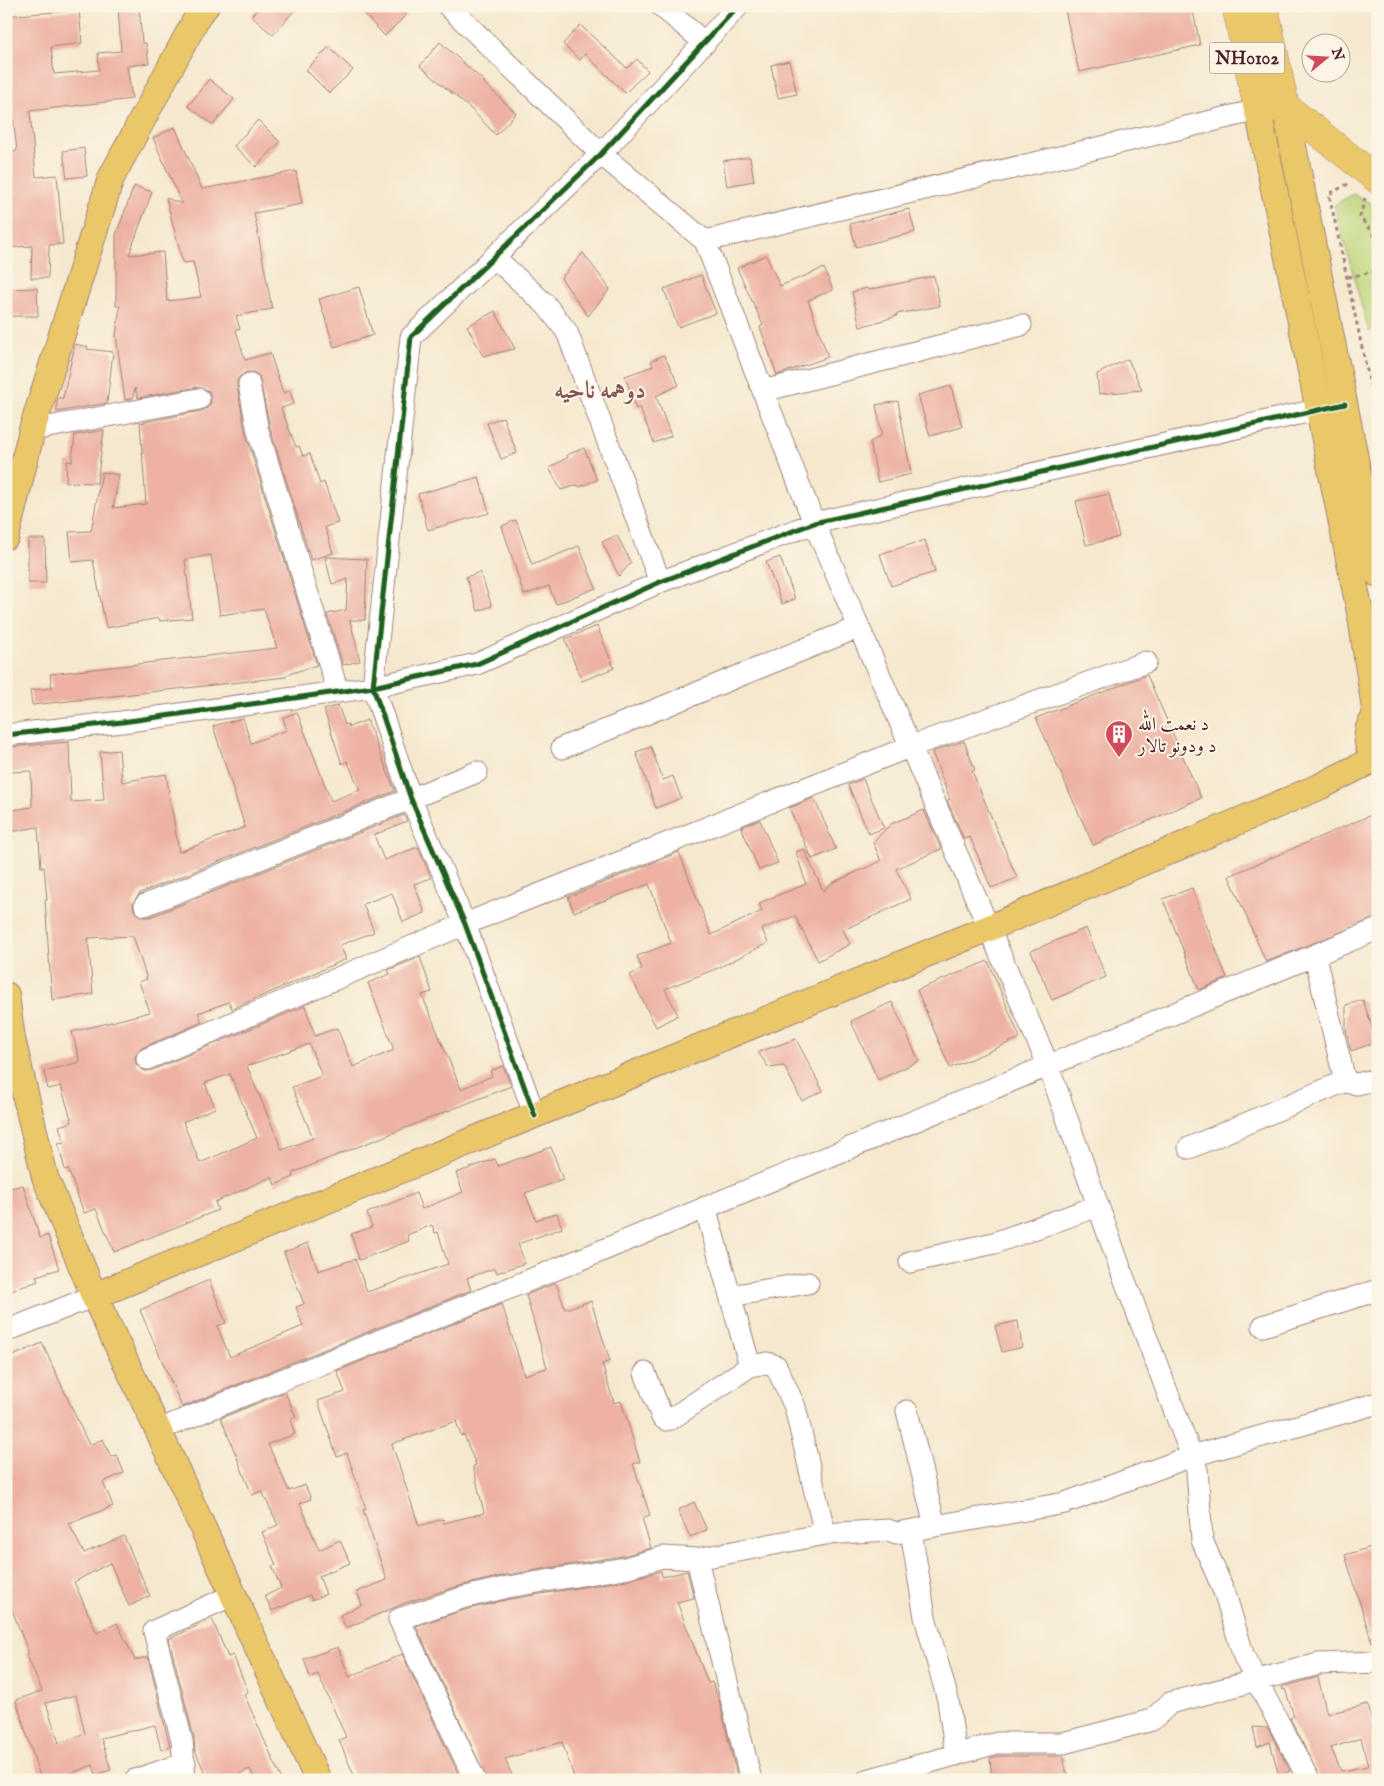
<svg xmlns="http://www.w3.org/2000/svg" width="1384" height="1786" viewBox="0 0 1384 1786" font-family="'IM FELL English',Amiri,serif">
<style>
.green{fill:#bcd579;stroke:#837a52}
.building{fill:#edb2a4;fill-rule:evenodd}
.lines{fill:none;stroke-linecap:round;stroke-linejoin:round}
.minor-casing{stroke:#a0847c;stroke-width:23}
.major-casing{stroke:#a0847c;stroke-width:28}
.highway-casing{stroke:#a0847c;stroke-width:29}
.path{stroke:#a0847c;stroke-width:3;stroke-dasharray:4 4;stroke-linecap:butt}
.minor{stroke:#fff;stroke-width:21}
.major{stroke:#eac769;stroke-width:26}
.highway{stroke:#eac769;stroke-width:28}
.cycleway-casing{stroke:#fcf5e5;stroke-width:8}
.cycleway{stroke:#1b5e20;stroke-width:5}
.labels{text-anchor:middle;stroke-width:4;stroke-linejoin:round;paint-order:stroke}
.shield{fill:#fcf5e5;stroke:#7f5f63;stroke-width:1}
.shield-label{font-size:18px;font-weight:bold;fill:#4a1f2b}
.poi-label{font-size:19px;fill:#4a1f2b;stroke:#fcf5e5;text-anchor:start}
.district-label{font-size:24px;font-weight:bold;fill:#835255;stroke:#fcf5e5}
</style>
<rect width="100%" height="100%" fill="#fcf5e5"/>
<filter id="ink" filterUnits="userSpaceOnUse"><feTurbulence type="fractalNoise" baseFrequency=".02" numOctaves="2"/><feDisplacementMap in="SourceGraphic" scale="10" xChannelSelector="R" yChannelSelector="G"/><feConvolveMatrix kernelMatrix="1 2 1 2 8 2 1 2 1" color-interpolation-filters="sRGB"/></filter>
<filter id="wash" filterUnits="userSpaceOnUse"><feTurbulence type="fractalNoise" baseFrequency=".0096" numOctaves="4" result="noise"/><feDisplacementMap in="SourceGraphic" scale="20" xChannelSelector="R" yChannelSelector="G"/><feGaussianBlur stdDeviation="1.12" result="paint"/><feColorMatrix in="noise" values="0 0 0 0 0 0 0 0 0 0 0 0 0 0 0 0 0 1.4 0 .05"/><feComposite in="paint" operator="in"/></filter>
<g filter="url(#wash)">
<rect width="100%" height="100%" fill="#f5e8ce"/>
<path class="green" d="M1353,194l25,13v119l-9,6 -35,-127z"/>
<g id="blocks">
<path class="building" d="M118,6h21l3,37h4l3,20 -22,3 5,33 -102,12 6,66 21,-2 6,69 -14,1 -1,33h-17l1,-32 -26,2v-95l11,-2 -4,-34 -7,1v-102l73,-6 3,33 -31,4 3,27 45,-4 -1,-17 23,-2z
M260,6h38l-25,29 -22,-19z
M356,6h42l8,9 -21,21z
M1064,6h128l8,39 -121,27z
M580,25l47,43 10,-9 11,12 -23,22 -40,-39 -5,6 -17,-16z
M440,42l45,40 -1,1 32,30 -20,22 -24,-25 -52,-44z
M329,47l24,23 -24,23 -23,-23z
M789,61l8,33 -19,4 -7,-33z
M209,79l25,20 -21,26 -25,-19z
M258,120l22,22 -24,25 -22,-21z
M175,127l27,62 94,-18 6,33 -48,9 18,96 -36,7 4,13 -4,1 9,30 25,-7 13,40 7,-2 4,13 -13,4 15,39 3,-1 4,10 7,-2 10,30 4,-2 14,41 -13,4 8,26 -22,7 -41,-132 -11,-52 -6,-4h-7l-9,7v7l9,49 71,230 -31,10v2l-254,28 -2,-15 22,-2 -2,-14 227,-26 -13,-39 -44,6 -9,-60 -26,5 7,58 -32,3 -1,-3 -53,10 -13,-68 -21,2 -3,-30 22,-1 11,-59 17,3 -6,33 33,-4 -6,-81 61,-12 6,-3 4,-5 -2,-12 -12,-4 -59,11 -3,-10 -2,10 -8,2 -9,-64 4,-30h-4v-71l18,-49 18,6 -23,63 34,-3 4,49 34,-4 -8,-35 -10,1 -17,-65 16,6 -29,-66z
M84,148l3,28 -20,2 -4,-27z
M750,157l4,24 -27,5 -4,-25z
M909,209l6,23 -59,15 -6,-23z
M583,253l27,36 -22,27 -27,-38z
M766,255l14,31 44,-18 9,22 -25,10 20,57 -51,18 -17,-48 3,-2 -26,-57z
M701,275l15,38 -38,14 -14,-38z
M934,276l6,30 -44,8 1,2 -37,11 -8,-35 15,-4 1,2z
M359,287l14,48 -39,12 -15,-48z
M37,288l1,28h-32v-27z
M495,311l20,38 -32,7 -16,-30z
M75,344l13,3 -1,2 26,3 -6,51 -50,9v-11l1,-3h5z
M664,355l15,30 -23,11 15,40 -17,7 -15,-36 -3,2 -11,-33 28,-10 -2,-5z
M1128,359l14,31 -43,4 -2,-20z
M951,386l11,41 -32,9 -12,-41z
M898,401l13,73 -33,8 -8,-40 12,-7 -6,-30z
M503,417l14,36 -16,6 -14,-36z
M104,430l-7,53 -31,-1 1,-21 5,1 3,-27z
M584,448l13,32 -18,7 -1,-2 -17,5 -12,-22 19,-11 -1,-2z
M479,477l10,36 -61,17 -10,-36z
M1109,494l10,43 -33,8 -10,-44z
M516,520l16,45 47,-19 17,42 -40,16 -7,-18 -25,9 -22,-69z
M617,535l14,28 -12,13 -17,-34z
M28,539h17l1,44h-18z
M925,540l10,32 -44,14 -11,-32z
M325,557l42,2 -2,61h-15l10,41 -17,4 -16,-51 19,-4 2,-31 -16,5z
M780,557l15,42 -13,5 -16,-42z
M480,572l12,34 -14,5 -12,-34z
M597,626l17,42 -32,13 -17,-42z
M1147,675l54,123 -108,47 -57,-127z
M338,705l7,20 3,-1 1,3 18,-7 28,71 -255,102 -7,10 1,7 9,7h7l254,-102 3,6 -33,14 10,25 34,-13 13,31 -17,6 11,29 -22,9 -11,-29 -29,11 11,28 -34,13 6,14 -114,50 -3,-7 -31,11 4,9 -60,26 -7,9 1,7 9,7 7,-1 153,-64 10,30 22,-8 16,39 41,-17 -26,-67 22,-9 -2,-4 32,-13 12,35 -10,3 39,94 31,-13 -2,-5 13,-5 8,20 -219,87 2,4 -19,8 -3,-8 -57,25 3,8 -104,42 -18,-43 -12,4 -16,-44 -3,1 -7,-27 6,-1 -5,-16 13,-4 -11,-36 -13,3 -4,-18 36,-9 -8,-30 78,-20 -11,-30 8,-3 -14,-43 -45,2 5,56 -41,6 -7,-100h2l-3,-33 -3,1 -3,-41 -28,5 -4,-19v-2l26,-4 -1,-36 -20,1 -2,-25 60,-5 2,60 33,-2 -4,-48 19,-2 3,32 44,-8 13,78 66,-25 -32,-101 30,-8 8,25 36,-13 -4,-12 14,-6 34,89 29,-11 -13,-29 -5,3 -18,-54zM309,1044l13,32 -30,11 21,51 -31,12 -35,-84zM230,1074l27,64 -57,25 -17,-41 32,-14 -10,-25z
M964,741l11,29 -3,1 45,107 -26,10 -21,-51 -6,2 -17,-39 3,-1 -18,-47z
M651,747l12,33 10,-4 8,22 -25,10 -20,-56z
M863,779l21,49 -15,6 -21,-49z
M814,798l22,51 -24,10 -23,-51z
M924,810l17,39 -45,20 15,30 -68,31 7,14 -32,17 -23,-45 -33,13 6,14 -50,25 -53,21 13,26 -22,12 -26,-52 12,-6 -5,-13 34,-13 -22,-59 -75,28 -6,-15 111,-45 32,83 51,-24 -3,-8 47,-19 -10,-32 8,-3 19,42 9,-8 49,-22 -8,-19 18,-18z
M1378,812v105l-112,45 -37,-86z
M760,820l18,43 -19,7 -18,-43z
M1192,888l35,90 -28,12 -36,-91z
M1086,928l20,49 -54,23 -21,-49z
M988,961l32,77 -70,30 -33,-78z
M1363,1000l14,42 -26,9 -5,-21v-25z
M892,1002l27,59 -41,19 -27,-59z
M796,1039l27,52 -21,10 -18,-35 -15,2 -11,-16z
M551,1147l12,33 -38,13 11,27 21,-7 5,15 -44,16 7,19 -28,10 -2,-5 -28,10 4,12 -289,117 -42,-97 69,-30 17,43 -9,3 13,31 73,-31 -7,-19 8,-3 -20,-52 24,-9 10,28 37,-12 12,33 81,-28 -10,-32 -3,1 -3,-8 -25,10 2,6 -50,19 -8,-26 21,-7 -5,-14 49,-20 6,16 41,-17 -7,-19 39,-14 3,7z
M23,1185l17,53 8,-3 11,34 -23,7 2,5 -32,12v-104z
M556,1283l9,26 26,-8 19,60 -8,3 12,39 7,-2 19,61 -7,2 17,51 -8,3 9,30 -29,8 -116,19 -47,11 -54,17 -59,25 -6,-13 22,-10 -5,-13 30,-12 -24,-70 3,-1 -19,-56 -10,4 -19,-56 27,-9 -8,-21 165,-67 22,71 23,-7 -21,-73zM456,1421l5,15 3,-1 12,30 -3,1 11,47 -40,10 -1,-4 -24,7 -27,-82z
M1018,1321l4,26 -20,5 -7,-26z
M42,1343l47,102 14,-6 8,18 6,-2 7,18 -21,9 10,24 -44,18 15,29 40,-17 26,60 -21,10 -19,-43 -36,19 23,51 20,-10 18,37 13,-3 22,90 -9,3 -6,-25 -54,13 10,32 -15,5 -3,-10 -40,15h-12l-25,-80 26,-9 -16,-38 2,-1 -22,-58v-235zM76,1695l9,39 -26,9 -13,-40z
M285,1392l11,25 -6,3 5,14 -27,10 21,47 16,-6 6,14 -11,4 19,47 21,-10 10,23 -31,13 7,18 -14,6 -2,-5 -38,16 -7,-15 16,-8 -9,-22 4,-1 -14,-33 16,-7 -16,-34 -10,4 -31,-77z
M694,1502l13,28 -17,7 -12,-27z
M1378,1545v104h-4l-29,-94z
M661,1571l1,6 25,-6 7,27 -17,4 31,81 4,-1 7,18 19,80h-163l-13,-38 -57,17 9,21h-27l-71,-154 49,-16 45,-11 117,-19z
M212,1619l16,38 5,-2 15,37 -4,2 38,86h-27l-5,-11 -24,11h-18l-13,-30 -1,-12 -25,-99z
M338,1647l11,30 53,-23 59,126h-105l-17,-40 7,-3 -28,-63 -8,3 -6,-18z
M1318,1677l9,37 41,-10 10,46v30h-57l-31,-62 4,-2 -9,-27 -2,1 -1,-3zM1361,1738l7,28 -27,5 -10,-23z
M1253,1727l15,1 22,43 -11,5 -9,-34 -13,5z
M999,1756h64l2,6h-2l6,18h-77l-2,-22z"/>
</g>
</g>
<g filter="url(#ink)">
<use href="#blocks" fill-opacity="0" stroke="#a0847c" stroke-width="1"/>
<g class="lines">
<g class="minor-casing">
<path id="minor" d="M448,6l153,148 104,87 553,-131
M661,6l44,37
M705,241l109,282 234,542 74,208 75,197 5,70 23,54 19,63 65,123
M494,257l52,48 21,27 93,250
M249,384l9,47 80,261
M763,391l258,-66
M32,430l167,-31
M6,735l116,-13 251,-35 104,-23 183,-82 154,-59 520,-117
M562,748l297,-121
M145,905l332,-133
M1315,957l30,124
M147,1059l318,-135 444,-177 237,-85
M535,1116l-70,-192 -54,-125 -38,-112 38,-350 190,-183 137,-148
M1189,1148l156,-67 12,3 21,-5
M705,1207l45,159
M910,1262l84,-19 104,-37
M730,1296l78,-13
M1263,1326l115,-36
M6,1331l88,-35
M645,1373l17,44 4,3 5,-1 79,-53 17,-3 9,3 19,41 30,127
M907,1411l28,115
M158,1430l426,-172 794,-329
M911,1531l14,86 23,83 8,55
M697,1559l54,221
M135,1780l50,-17
M185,1780l-3,-39 -28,-110 79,-36
M475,1780l-76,-161 63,-21 46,-11 117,-19 38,-11 34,2 128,-25 63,-4 8,3 169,-30 127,-47 186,-53
M867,1780l130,-37h66l89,-23 18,-17 149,-39 59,-2"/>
</g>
<g class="major-casing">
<path id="major" d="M1285,106l93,468
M1258,110l103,507 15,99
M6,536l26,-106 79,-252 89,-166 6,-6
M1378,715c-14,13 -14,32 0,44
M6,995l6,44 33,138 49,119
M318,1780l-160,-350 -64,-134 895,-368 332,-142 55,-28"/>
</g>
<g class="highway-casing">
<path id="highway" d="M1236,6l22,104 27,-4
M1264,6l21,100 93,74"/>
</g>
<path class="path" d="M1348,184l-19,10 49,228
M1365,198l-5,19 18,23
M1348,277l30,-6"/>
<use href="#minor" class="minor"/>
<use href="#major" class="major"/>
<use href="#highway" class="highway"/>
<g class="cycleway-casing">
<path id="cycleway" d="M6,735l116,-13 251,-35 104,-23 183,-82 154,-59 531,-119
M535,1116l-70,-192 -54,-125 -38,-112 38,-350 190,-183 137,-148"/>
</g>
<use href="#cycleway" class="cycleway"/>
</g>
</g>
<defs>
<g id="building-pin" transform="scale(1.4375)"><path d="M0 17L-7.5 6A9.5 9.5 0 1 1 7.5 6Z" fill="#d1495b" stroke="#fcf5e5"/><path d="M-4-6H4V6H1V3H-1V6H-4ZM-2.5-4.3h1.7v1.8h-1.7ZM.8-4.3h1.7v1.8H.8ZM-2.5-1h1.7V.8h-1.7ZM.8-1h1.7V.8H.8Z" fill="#fff"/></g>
</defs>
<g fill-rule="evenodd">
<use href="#building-pin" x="1119" y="734"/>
</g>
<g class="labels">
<rect class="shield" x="1209.5" y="42.5" width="75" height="31" rx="4"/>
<g class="shield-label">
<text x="1247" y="64">NH0102</text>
</g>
<g class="poi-label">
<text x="1138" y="730">د نعمت الله<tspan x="1138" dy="22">د ودونو تالار</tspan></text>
</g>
<g class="district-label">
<text x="600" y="398">دوهمه ناحیه</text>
</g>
</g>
<rect width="1384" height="1786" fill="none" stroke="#fcf5e5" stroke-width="25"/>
<g transform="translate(1326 58) rotate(72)"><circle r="24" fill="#fcf5e5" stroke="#b59f9b"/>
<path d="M0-4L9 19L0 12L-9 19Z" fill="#d1495b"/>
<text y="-8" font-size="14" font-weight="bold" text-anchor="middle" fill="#4a1f2b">N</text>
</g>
</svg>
